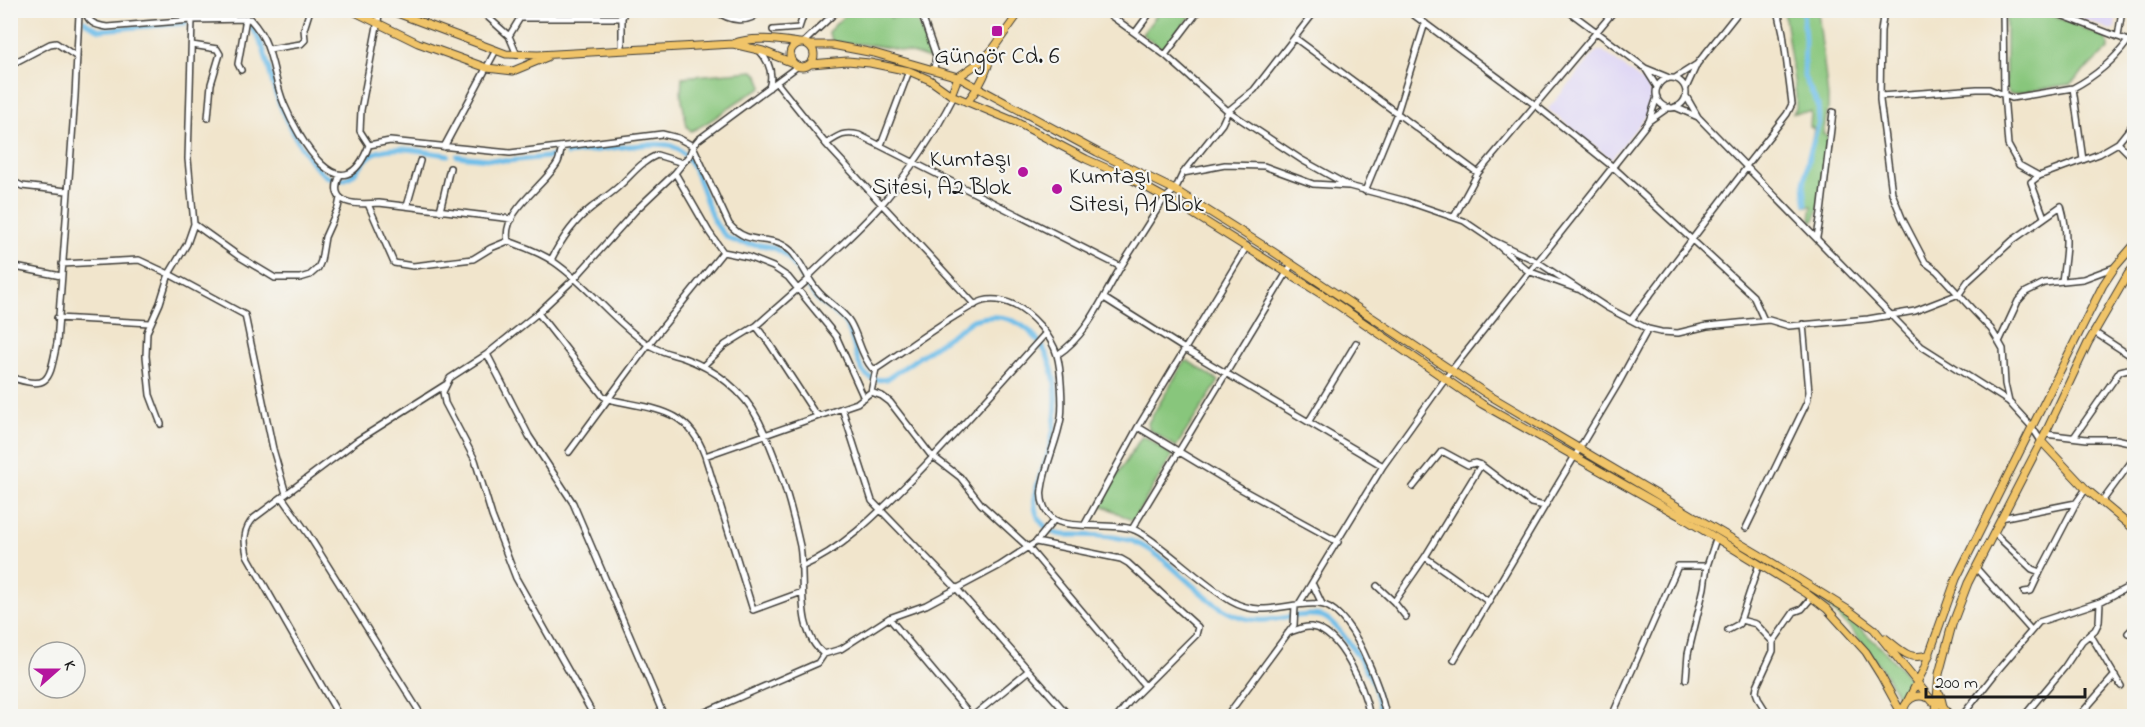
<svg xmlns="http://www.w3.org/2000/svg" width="2145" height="727" viewBox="0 0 2145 727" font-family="'Indie Flower',sans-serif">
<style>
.built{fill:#ded5f5}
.green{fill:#88c67c;stroke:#52714c;stroke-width:1.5}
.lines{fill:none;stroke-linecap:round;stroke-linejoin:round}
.canal{stroke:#6ebee9;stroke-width:5}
.minor-casing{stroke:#3c3a36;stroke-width:8}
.major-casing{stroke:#3c3a36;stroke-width:9}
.minor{stroke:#fff;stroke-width:5}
.major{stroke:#f0c469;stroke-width:7}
.poi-dot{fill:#b5179e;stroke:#f6f6f2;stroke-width:2}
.labels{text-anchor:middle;stroke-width:4.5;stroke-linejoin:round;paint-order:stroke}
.poi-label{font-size:24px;fill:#1c1c1c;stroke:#f6f6f2}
</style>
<rect width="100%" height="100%" fill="#f6f6f2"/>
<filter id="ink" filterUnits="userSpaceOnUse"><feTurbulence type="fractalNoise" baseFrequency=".0167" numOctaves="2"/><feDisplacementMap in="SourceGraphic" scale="12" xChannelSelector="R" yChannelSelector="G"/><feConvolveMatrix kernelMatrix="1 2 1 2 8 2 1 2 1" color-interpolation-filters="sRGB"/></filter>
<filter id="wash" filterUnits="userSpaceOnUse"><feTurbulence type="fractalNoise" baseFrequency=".008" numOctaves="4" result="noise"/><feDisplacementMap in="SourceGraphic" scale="24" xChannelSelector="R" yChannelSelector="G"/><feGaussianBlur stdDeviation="1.35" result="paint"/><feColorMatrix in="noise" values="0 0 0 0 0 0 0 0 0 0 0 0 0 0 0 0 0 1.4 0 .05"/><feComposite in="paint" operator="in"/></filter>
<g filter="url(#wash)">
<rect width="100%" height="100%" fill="#f1e5cc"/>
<path class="built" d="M2065,11h52l-2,17 -4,2z
M1597,51h6l44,34 4,11 -1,12 -3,7 -36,44 -63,-50z"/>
<path class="green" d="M849,11h36l6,7 21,-5 8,14 11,30 -2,2c-31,-12 -64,-15 -96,-17l-5,-10z
M1160,11h34l-30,39 -22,-16z
M1784,11h34l10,86v13l-5,24 5,2c-3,17 -5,78 -16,86l-2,-3 2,-13h-7l-2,-20 11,-57 -4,-2 1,-15 -18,1 3,-4v-14z
M2006,11h37l62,27 4,7 -1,4 -38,35 -57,10 -5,-1 -2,-9z
M753,71c6,3 9,10 9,17 -5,4 -11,5 -17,9 -19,11 -33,26 -54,34l-4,-4 -6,-32 1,-18z
M1188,361l31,20 -43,66 -27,-18 -1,-6 36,-61z
M1142,436l5,2 25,18 -38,63 -3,1 -29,-15 -1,-4z
M1820,599c35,21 64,50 91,81l-13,16c-20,-38 -46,-68 -78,-97z"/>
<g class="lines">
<path class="canal" d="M1803,10l2,31 -1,36 14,28 1,17 -10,34 -5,28 2,20
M85,21l3,3 12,6 86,-7
M249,25c18,18 19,49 28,72 8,23 19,45 34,64 8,9 16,20 29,19 17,-1 21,-21 35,-27 21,-10 51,0 73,2
M567,154c21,-2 89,-14 105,-8 30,12 30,63 49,85 15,19 36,9 55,18 20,9 27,37 43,52 7,6 15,10 22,17 20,20 8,68 46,61l86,-59c21,-6 38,-4 55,10 36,31 31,87 19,127 -5,15 -14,33 -12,49 1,12 9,22 20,27 6,3 16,2 23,2 17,1 37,0 54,6 37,13 66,59 103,74 30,12 46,0 75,0 4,0 10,0 14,2 15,7 44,52 50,69 4,9 5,20 7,30
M457,156l51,5 48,-5"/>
</g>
</g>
<g filter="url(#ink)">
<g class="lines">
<g class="minor-casing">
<path id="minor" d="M85,10c3,13 10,15 22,17l85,-7 58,-1c8,9 13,16 17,27 7,18 9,39 17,58 14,33 58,114 85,41l21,-4 120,12 152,-19 16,4 15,8 5,-6 100,-74
M197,10l-5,10 -4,139 6,65 46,33 35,21h25l10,-3 8,-7 3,-7 4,-24 13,-29 2,-10
M480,10l29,26
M715,10c14,11 34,15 46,0
M920,10l16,46 -2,13
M1103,10l62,45 63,56 74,49 47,26 57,15 58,20 28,19
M1407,10l127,94 79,63 140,129 11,24
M1567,10l78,58
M1884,10l-3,21 -1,69 12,93 10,25 23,44 12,9 35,38 19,20 8,13 4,7 2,35 4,18
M2003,10l1,84 4,51 11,20 20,11
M2048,10l86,33
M773,30l26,-2 6,-18
M1135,33l17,-23
M2118,37l4,-27
M1295,38l183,135
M803,43l35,-33
M192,45l25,4 3,5 -9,30 -3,34
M269,49l32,-5 4,-4 -1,-11 6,-19
M622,49v-31l3,-8
M759,50c10,11 15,23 10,38
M517,55l-8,-19 11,-18h102
M1165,55l34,-45
M1697,64l43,-54
M10,65l40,-21 6,-1 21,14
M241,70l-3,-6 8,-46
M1656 93a15 15 0 1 1 30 0a15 15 0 1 1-30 0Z
M1675,78l22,-14 -11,24
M777,83l49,61 149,161
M1657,87l-12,-19 22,9
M1880,96l97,-7h12l23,9 61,-10
M1657,97l-8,24 20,-14
M1675,107l23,10 -12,-21
M1698,117l223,229 88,56 23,25 9,14
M2118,143l16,16
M826,144c12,-8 18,-13 33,-9l262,132
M369,145l-9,-14 1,-21 19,-100
M881,145l28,-74
M444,147l52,-97
M562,148c-2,4 -2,10 -4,14 -13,24 -57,49 -50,79 16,6 32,11 46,21 34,23 58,58 92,81 10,8 26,11 38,15 31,11 60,33 75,63 19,39 32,83 41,125 6,33 -6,85 24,108l17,-5 48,-31 37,-13 73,-39 37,-24 18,-22
M2083,160l-10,-72c21,-11 41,-28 55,-47
M683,163l-8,10 -40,38 -60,67 -37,35 65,83 5,3c45,11 79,7 97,57l48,154 49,-18
M1746,166l41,-52 5,-10 -9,-71 -5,-23
M675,173l34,59 14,20
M1183,173l42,-8 39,1 49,18 35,2
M340,175c-14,31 18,30 39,28l133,16
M10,180l12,6 45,5
M1365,191l32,-78 28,-90
M368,204l26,59 19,3 60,-7 18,-11 17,-7
M407,206l13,-45
M440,211l10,-43
M1454,217l24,-44 137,-163
M2044,217l-13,-35 8,-6 60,-22 19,-11 16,-20
M1817,237l4,-24 12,-101
M551,260c10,-20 22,-38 40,-52 9,-7 18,-13 26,-20 14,-12 23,-26 40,-33l26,8 6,-7 4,-10 36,78c21,25 42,8 62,27 10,10 16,27 26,39 9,12 25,19 33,32 9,15 10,32 22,46l4,1c26,-17 51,-36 79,-53 9,-5 18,-12 28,-15 11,-3 20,-1 31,4 18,9 37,30 43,50 4,14 6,49 4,63 -4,24 -16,47 -19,71 -2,10 3,26 13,31 16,9 57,3 77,9 8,2 16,9 23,14 26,19 48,41 76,58 31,18 58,0 88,3 33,3 62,85 67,112
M62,264l77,-4 30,14 76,41 28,134 13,45
M10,266l51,10
M808,277c24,-24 51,-47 73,-72 28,-33 53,-70 73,-109
M1577,289l-49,-18 -36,-31 44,21 70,46 42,22 13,3 17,1 29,-7 62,-6 20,6 79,-7 47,-8 44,-17 9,-13 45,-41 48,-34c8,28 5,46 1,75
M1104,298l81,51 198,117
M538,313l-51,41 -37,24 -7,14 2,11 30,57 17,56 24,62 78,138
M57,318l93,5
M1631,320l116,-153
M756,326l13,17 45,69 5,4 38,-13 14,-11 5,-23
M2094,332l40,26
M1999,342l19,-41 8,-9 18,-9 39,-4 32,-12
M487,354l42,82 44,67 91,213
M1057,355c31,-20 46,-59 65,-90 14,-22 28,-44 42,-66l11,-9 8,-17 39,-49 6,-13 26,-21 62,-80
M704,365l21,-20 31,-19 53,-47
M10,377c41,14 39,2 47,-34l18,-247 4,-82
M871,392l11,4 8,6 40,52 30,23 21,27 47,43 117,139
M842,408l30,93 85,88 112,127
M1309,421l47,-78
M161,424l-11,-29 -4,-39 1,-24 13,-29 9,-29 18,-30 7,-20
M1138,427l103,62 97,53
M2045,434l42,5h29l18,4
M2074,437l46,-66 8,-2 6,3
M569,452l79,-107 75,-93 25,5 25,10 15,10 48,59 28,62
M705,456l114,-40
M1413,487l29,-36 26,14 7,-2 6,2
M282,497l26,37 114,182
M2101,503l33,-45
M2001,518l75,-15
M1085,524l53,-97 109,-181
M1746,528l61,-126 2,-10 -6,-68
M1132,529l160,-265
M1994,533l38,36 8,3 36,-69 10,-14
M1036,542l85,17 7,4 70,64 -2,8 -67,67 -11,14
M1425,557l64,45
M801,567c40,-17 74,-51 104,-81 49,-49 94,-101 140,-152
M1976,568l55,62
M1313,585l9,19
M1377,586l17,16
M2024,592l7,-1 9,-19
M1299,604l84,-138 68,-95 198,-250
M1406,617l-12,-15 31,-45 56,-92 50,38 14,3 73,-122 30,-55
M889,618l82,98
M1741,620l15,4 17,18 21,-30 8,-3 10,-12
M1728,630l11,-6 20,-60
M1288,633c8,-3 15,-7 23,-6 31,4 53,62 59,89
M2128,633l6,-6
M2090,634l31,52
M1454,660l91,-154
M1686,679l2,-25 16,-66 3,-22 9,-27
M701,714l110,-48 7,-3 6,-9
M339,716l-92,-161c-3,-14 -4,-26 7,-37l104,-78 87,-55
M973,716l55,-45
M1227,716l67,-91 1,-19
M1612,716l66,-150h29
M1769,716l-10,-16 -3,-8 1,-6 16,-35v-9
M1962,716l36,-46 41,-48 61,-20 34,-18
M2024,716l40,-48 18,-27 13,-11 4,-8 1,-20
M2079,716l36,-41"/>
</g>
<g class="major-casing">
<path id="major" d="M351,10l67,33 69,25 26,3 34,-14
M389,10l117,44 32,1 195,-11
M790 55a12 12 0 1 1 24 0a12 12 0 1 1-24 0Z
M810,45h22l42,8 84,24 139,75 78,38 97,61 215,143 276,163 87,54 24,18 58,72
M993,49l28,-39
M793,63l-30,-12 -30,-7c19,-8 45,-4 66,-1
M811,64l36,-3 23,2 39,8 21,9 21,15 65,27 70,37 45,20 56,31 142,89 153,105 198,112 126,77 21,16 39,43 15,24 22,40
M951,95l7,-18 25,-17 10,-11c-6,22 -11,35 -26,53
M2041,441l45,48 48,40
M1885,638c16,12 24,24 45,16
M1940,694l3,12 7,10
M1908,700l16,-31 32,-90 147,-294 12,-18 19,-22
M1903,716c0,-16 12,-24 26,-18
M1938,716l-2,-5 3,-37 13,-49 16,-42 77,-149 43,-91 40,-69 6,-7"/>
</g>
<use href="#minor" class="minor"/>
<use href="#major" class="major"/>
</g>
</g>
<g class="poi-dot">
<rect x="991" y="25" width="12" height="12" rx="3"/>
<circle cx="1023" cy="172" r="6"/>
<circle cx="1057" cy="189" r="6"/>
</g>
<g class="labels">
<g class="poi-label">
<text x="997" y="63">Güngör Cd. 6</text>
<text x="1011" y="166" text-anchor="end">Kumtaşı<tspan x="1011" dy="28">Sitesi, A2 Blok</tspan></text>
<text x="1069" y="183" text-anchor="start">Kumtaşı<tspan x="1069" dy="28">Sitesi, A1 Blok</tspan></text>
</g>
</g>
<rect width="2145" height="727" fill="none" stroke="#f6f6f2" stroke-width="36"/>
<g transform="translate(57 670) rotate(69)"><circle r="28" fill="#f6f6f2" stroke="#9f9f9c" stroke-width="1.5"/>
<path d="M0-4.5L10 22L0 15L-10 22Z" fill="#b5179e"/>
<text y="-9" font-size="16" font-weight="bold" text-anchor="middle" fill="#1c1c1c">K</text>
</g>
<path d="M1926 688v9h159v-9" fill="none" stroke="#1c1c1c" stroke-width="3"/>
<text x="1935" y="688" font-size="18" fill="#1c1c1c" stroke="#f6f6f2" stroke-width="4.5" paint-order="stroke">200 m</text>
</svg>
